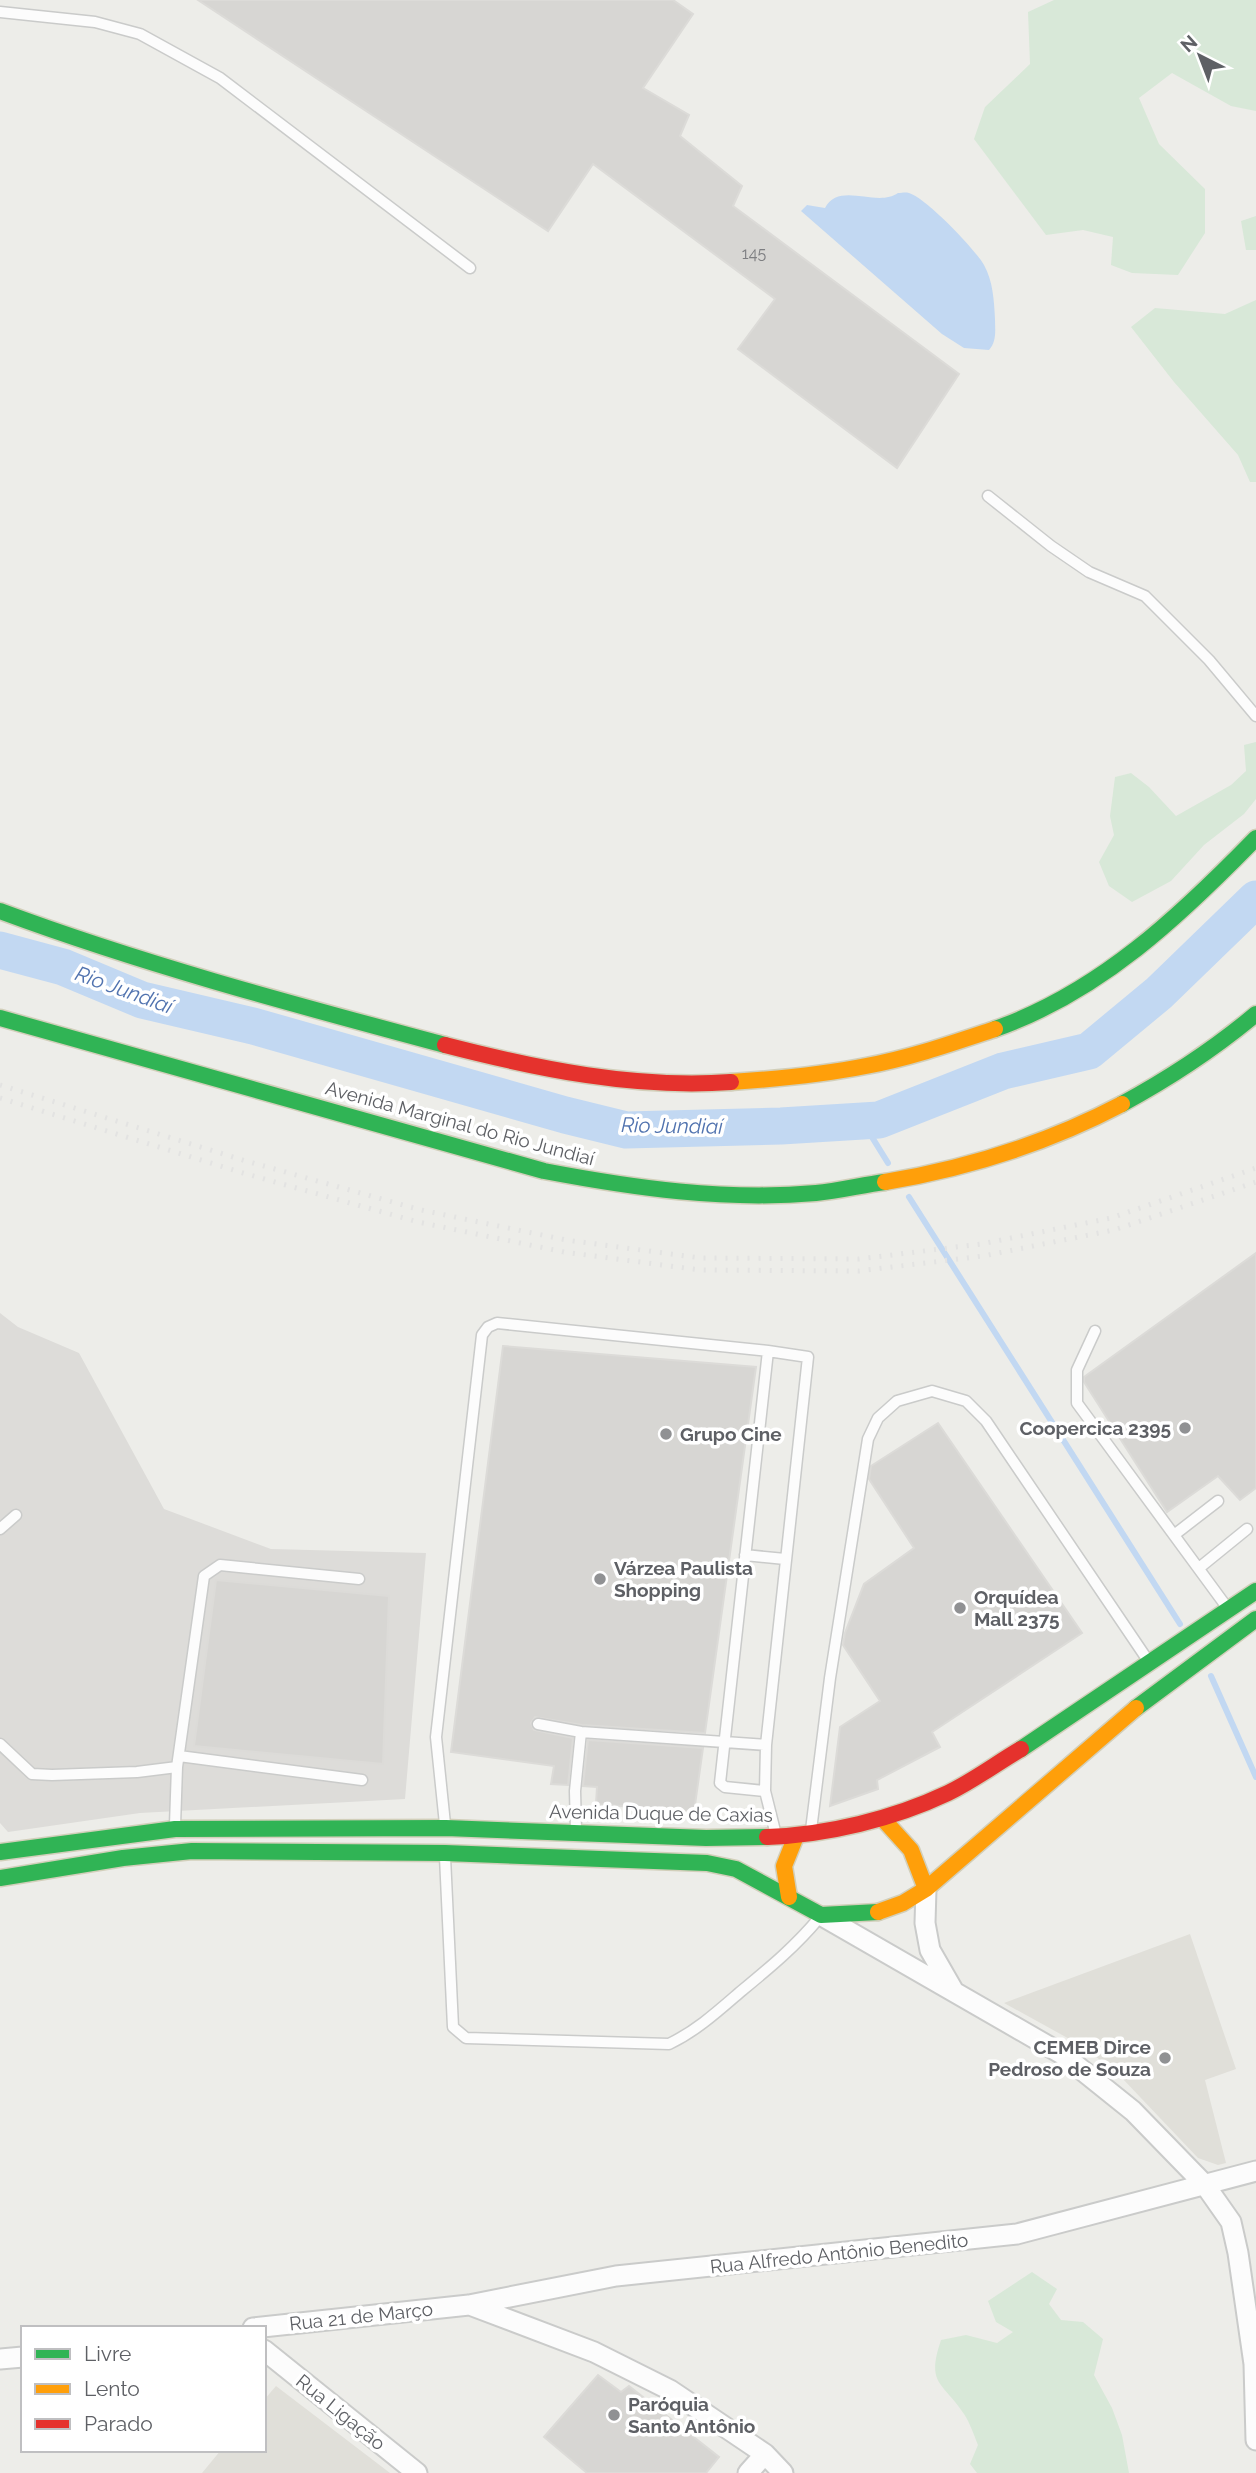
<svg xmlns="http://www.w3.org/2000/svg" width="1256" height="2473" viewBox="0 0 1256 2473" font-family="Raleway,sans-serif">
<style>
.industrial{fill:#dddcd9}
.education{fill:#e0dfd9}
.green{fill:#d8e8d8}
.water{fill:#c2d8f2}
.lines{fill:none;stroke-linecap:round;stroke-linejoin:round}
.stream{stroke:#c2d8f2;stroke-width:6}
.river{stroke:#c2d8f2;stroke-width:37}
.building{fill:#d7d6d3;stroke:#dcdbd8;stroke-width:2}
.lane-casing{stroke:#cacbca;stroke-width:13}
.street-casing{stroke:#cacbca;stroke-width:23}
.fast-casing{stroke:#d2cfba;stroke-width:19}
.slow-casing{stroke:#d2cfba;stroke-width:19}
.jam-casing{stroke:#d2cfba;stroke-width:19}
.lane{stroke:#fcfcfc;stroke-width:10}
.street{stroke:#fcfcfc;stroke-width:19}
.fast{stroke:#30b455;stroke-width:16}
.slow{stroke:#ff9f0a;stroke-width:16}
.jam{stroke:#e5322d;stroke-width:16}
.rail{stroke:#e3e3e2;stroke-width:5;stroke-dasharray:2 9;stroke-linecap:butt}
.poi-dot{fill:#909193;stroke:#fff;stroke-width:2.5}
.labels{text-anchor:middle;stroke-width:7;stroke-linejoin:round;paint-order:stroke}
.number-label{font-size:16px;fill:#7d7e81}
.street-label{font-size:19px;fill:#5e6065;stroke:#fff}
.poi-label{font-size:19px;font-weight:bold;fill:#5e6065;stroke:#fff;text-anchor:start}
.water-label{font-size:21px;font-style:italic;fill:#5173af;stroke:#fff}
</style>
<rect width="100%" height="100%" fill="#edede9"/>
<path class="industrial" d="M0,1313l18,14 61,26 85,156 107,40 155,4 -21,246 -265,14 -132,19 -8,-9z"/>
<path class="education" d="M1190,1934l46,135 -31,11 21,83 -8,2 -20,-7 -77,-81 -37,-30 -80,-44z
M276,2386l114,87h-188l19,-23h43v-50z"/>
<path class="green" d="M1054,0h202v111l-25,-5 -59,-33 -33,25 20,46 46,45v44l-27,42 -46,-2 -21,-8 2,-28 -30,-7 -37,5 -72,-96 11,-32 45,-43 -2,-52z
M1256,216v34h-10l-5,-29z
M1256,300v182h-6l-12,-27 -64,-73 -43,-55 24,-19 70,6z
M1256,742v57l-12,15 -40,31 -33,36 -39,21 -23,-16 -10,-24 15,-27 -4,-19 5,-39 16,-4 18,14 27,29 55,-31 15,-14 -2,-26z
M1032,2272l25,17 -8,15 12,16 22,2 20,17 -9,36 18,33 10,27 7,38h-152l-7,-9 8,-19c-4,-10 -8,-22 -14,-31 -22,-33 -38,-29 -23,-74l25,-5 31,8 16,-11 -17,-10 -8,-21z"/>
<path class="water" d="M898,193c4,0 7,-1 11,0 17,5 66,56 75,72 9,16 10,36 11,54 0,11 2,22 -6,31l-25,-2 -22,-14 -141,-123 6,-6 18,3c14,-27 52,0 73,-15z"/>
<g class="lines">
<path class="stream" d="M862,1121l26,42
M909,1197l271,427
M1211,1676l45,101"/>
<path class="river" d="M0,950l63,17 79,33 111,26 312,89 61,15 155,-4 98,-6 124,-49 86,-20 70,-58 97,-94"/>
</g>
<path class="building" d="M198,0h475l20,14 -50,74 46,27 -9,21 62,50 -9,20 226,168 -62,94 -159,-119 37,-50 -182,-135 -45,67z
M1256,1253v235l-16,12 -22,-24 -51,36 -83,-130v-5z
M503,1346l253,21 -51,366 -123,-8 -47,-8 -4,6 3,7 39,8 -5,47 -17,-1 3,-18 -103,-14z
M938,1423l144,210 -150,99 8,15 -63,33 1,9 -48,17 10,-79 40,-26 -37,-56 2,-12 19,-49 50,-36 -45,-69 2,-13z
M216,1580l173,16 -6,168 -189,-18z
M588,1740l115,8 -9,64 -98,-8 1,-17 -14,-1z
M598,2375l23,17 8,-6 90,71 -13,16h-119l-43,-36z"/>
<g class="lines">
<g class="lane-casing">
<path id="lane" d="M0,12l95,10 45,12 80,44 250,190
M988,496l63,50 38,26 56,24 64,64 47,56
M1095,1331l-18,39v33l149,203
M0,1529l16,-14
M1174,1535l44,-34
M745,1555l40,4
M1199,1568l48,-39
M538,1724l43,8 185,13
M0,1744l32,30 20,1 85,-3 40,-5 -2,58
M179,1756l183,24
M177,1767l27,-191 16,-11 139,14
M765,1791l10,40
M445,1824l-9,-87 46,-402 6,-8 9,-4 271,28 40,6 -42,388 -1,46 -40,-4 -5,-4 48,-432
M576,1830l-1,-39 6,-59
M811,1830l19,-152 38,-239 10,-21 19,-17 35,-10 34,10 20,20 161,238
M445,1857l8,170 13,11 203,6c27,-13 48,-32 70,-51 29,-24 56,-46 80,-75"/>
</g>
<g class="street-casing">
<path id="street" d="M926,1889l-1,34 5,27 23,40
M824,1917l238,137 71,57 72,74 26,37 7,31 16,111 2,76
M470,2305l124,47 76,38 95,64 18,19
M253,2328l216,-23 147,-29 401,-42 239,-63
M264,2350l153,123
M0,2359l23,-2
M748,2473l17,-19"/>
</g>
<g class="fast-casing">
<path id="fast" d="M0,911c145,54 296,94 445,134
M0,1018l544,153c90,17 180,30 272,22 23,-2 46,-8 69,-11
M995,1029c105,-37 185,-113 261,-191
M1122,1104c48,-26 92,-55 134,-90
M1136,1708l120,-89
M1021,1749l235,-158
M0,1852l175,-23 271,-1 260,10 61,-1
M0,1878l123,-20 69,-7 253,2 262,10 29,6 85,46 57,-3"/>
</g>
<g class="slow-casing">
<path id="slow" d="M731,1082c45,-3 90,-7 135,-16 44,-8 87,-23 129,-37
M885,1182c83,-14 163,-39 237,-78
M883,1819l28,31 15,39
M789,1897l-5,-31 12,-30
M878,1912l25,-9 23,-14 210,-181"/>
</g>
<g class="jam-casing">
<path id="jam" d="M445,1045c93,24 190,44 286,37
M767,1837c60,-2 126,-18 181,-44 25,-12 49,-30 73,-44"/>
</g>
<use href="#lane" class="lane"/>
<use href="#street" class="street"/>
<use href="#fast" class="fast"/>
<use href="#slow" class="slow"/>
<use href="#jam" class="jam"/>
<path class="rail" d="M0,1085l246,76 175,49 145,30 135,18 158,1 122,-15 130,-26 145,-50
M0,1098l243,75 175,49 146,30 136,18 159,1 124,-15 131,-26 142,-48"/>
</g>
<g class="poi-dot">
<circle cx="1185" cy="1428" r="7"/>
<circle cx="666" cy="1434" r="7"/>
<circle cx="600" cy="1579" r="7"/>
<circle cx="960" cy="1608" r="7"/>
<circle cx="1165" cy="2058" r="7"/>
<circle cx="614" cy="2415" r="7"/>
</g>
<g class="labels">
<g class="number-label">
<text x="754" y="259">145</text>
</g>
<g class="street-label">
<text transform="translate(460 1123) rotate(15)" y="7">Avenida Marginal do Rio Jundiaí</text>
<text transform="translate(661 1813) rotate(1)" y="7">Avenida Duque de Caxias</text>
<text transform="translate(839 2253) rotate(-6)" y="7">Rua Alfredo Antônio Benedito</text>
<text transform="translate(361 2316) rotate(-6)" y="7">Rua 21 de Março</text>
<text transform="translate(341 2412) rotate(39)" y="7">Rua Ligação</text>
</g>
<g class="poi-label">
<text x="1171" y="1435" text-anchor="end">Coopercica 2395</text>
<text x="680" y="1441">Grupo Cine</text>
<text x="614" y="1575">Várzea Paulista<tspan x="614" dy="22">Shopping</tspan></text>
<text x="974" y="1604">Orquídea<tspan x="974" dy="22">Mall 2375</tspan></text>
<text x="1151" y="2054" text-anchor="end">CEMEB Dirce<tspan x="1151" dy="22">Pedroso de Souza</tspan></text>
<text x="628" y="2411">Paróquia<tspan x="628" dy="22">Santo Antônio</tspan></text>
</g>
<g class="water-label">
<text transform="translate(124 990) rotate(20)" y="7">Rio Jundiaí</text>
<text transform="translate(672 1126) rotate(1)" y="7">Rio Jundiaí</text>
</g>
</g>
<rect x="21" y="2326" width="245" height="126" fill="#ffffff" stroke="#bfbfc1" stroke-width="2"/>
<rect x="35" y="2349" width="35" height="10" fill="#30b455" stroke="#bfbfc1" stroke-width="2"/>
<text x="84" y="2361" font-size="21" fill="#5e6065">Livre</text>
<rect x="35" y="2384" width="35" height="10" fill="#ff9f0a" stroke="#bfbfc1" stroke-width="2"/>
<text x="84" y="2396" font-size="21" fill="#5e6065">Lento</text>
<rect x="35" y="2419" width="35" height="10" fill="#e5322d" stroke="#bfbfc1" stroke-width="2"/>
<text x="84" y="2431" font-size="21" fill="#5e6065">Parado</text>
<g transform="translate(1200 56) rotate(318)" stroke="#ffffff" stroke-width="5" paint-order="stroke">
<path d="M0-5L12 26L0 18L-12 26Z" fill="#5e6065"/>
<text y="-10" font-size="19" font-weight="bold" text-anchor="middle" fill="#5e6065">N</text>
</g>
</svg>
